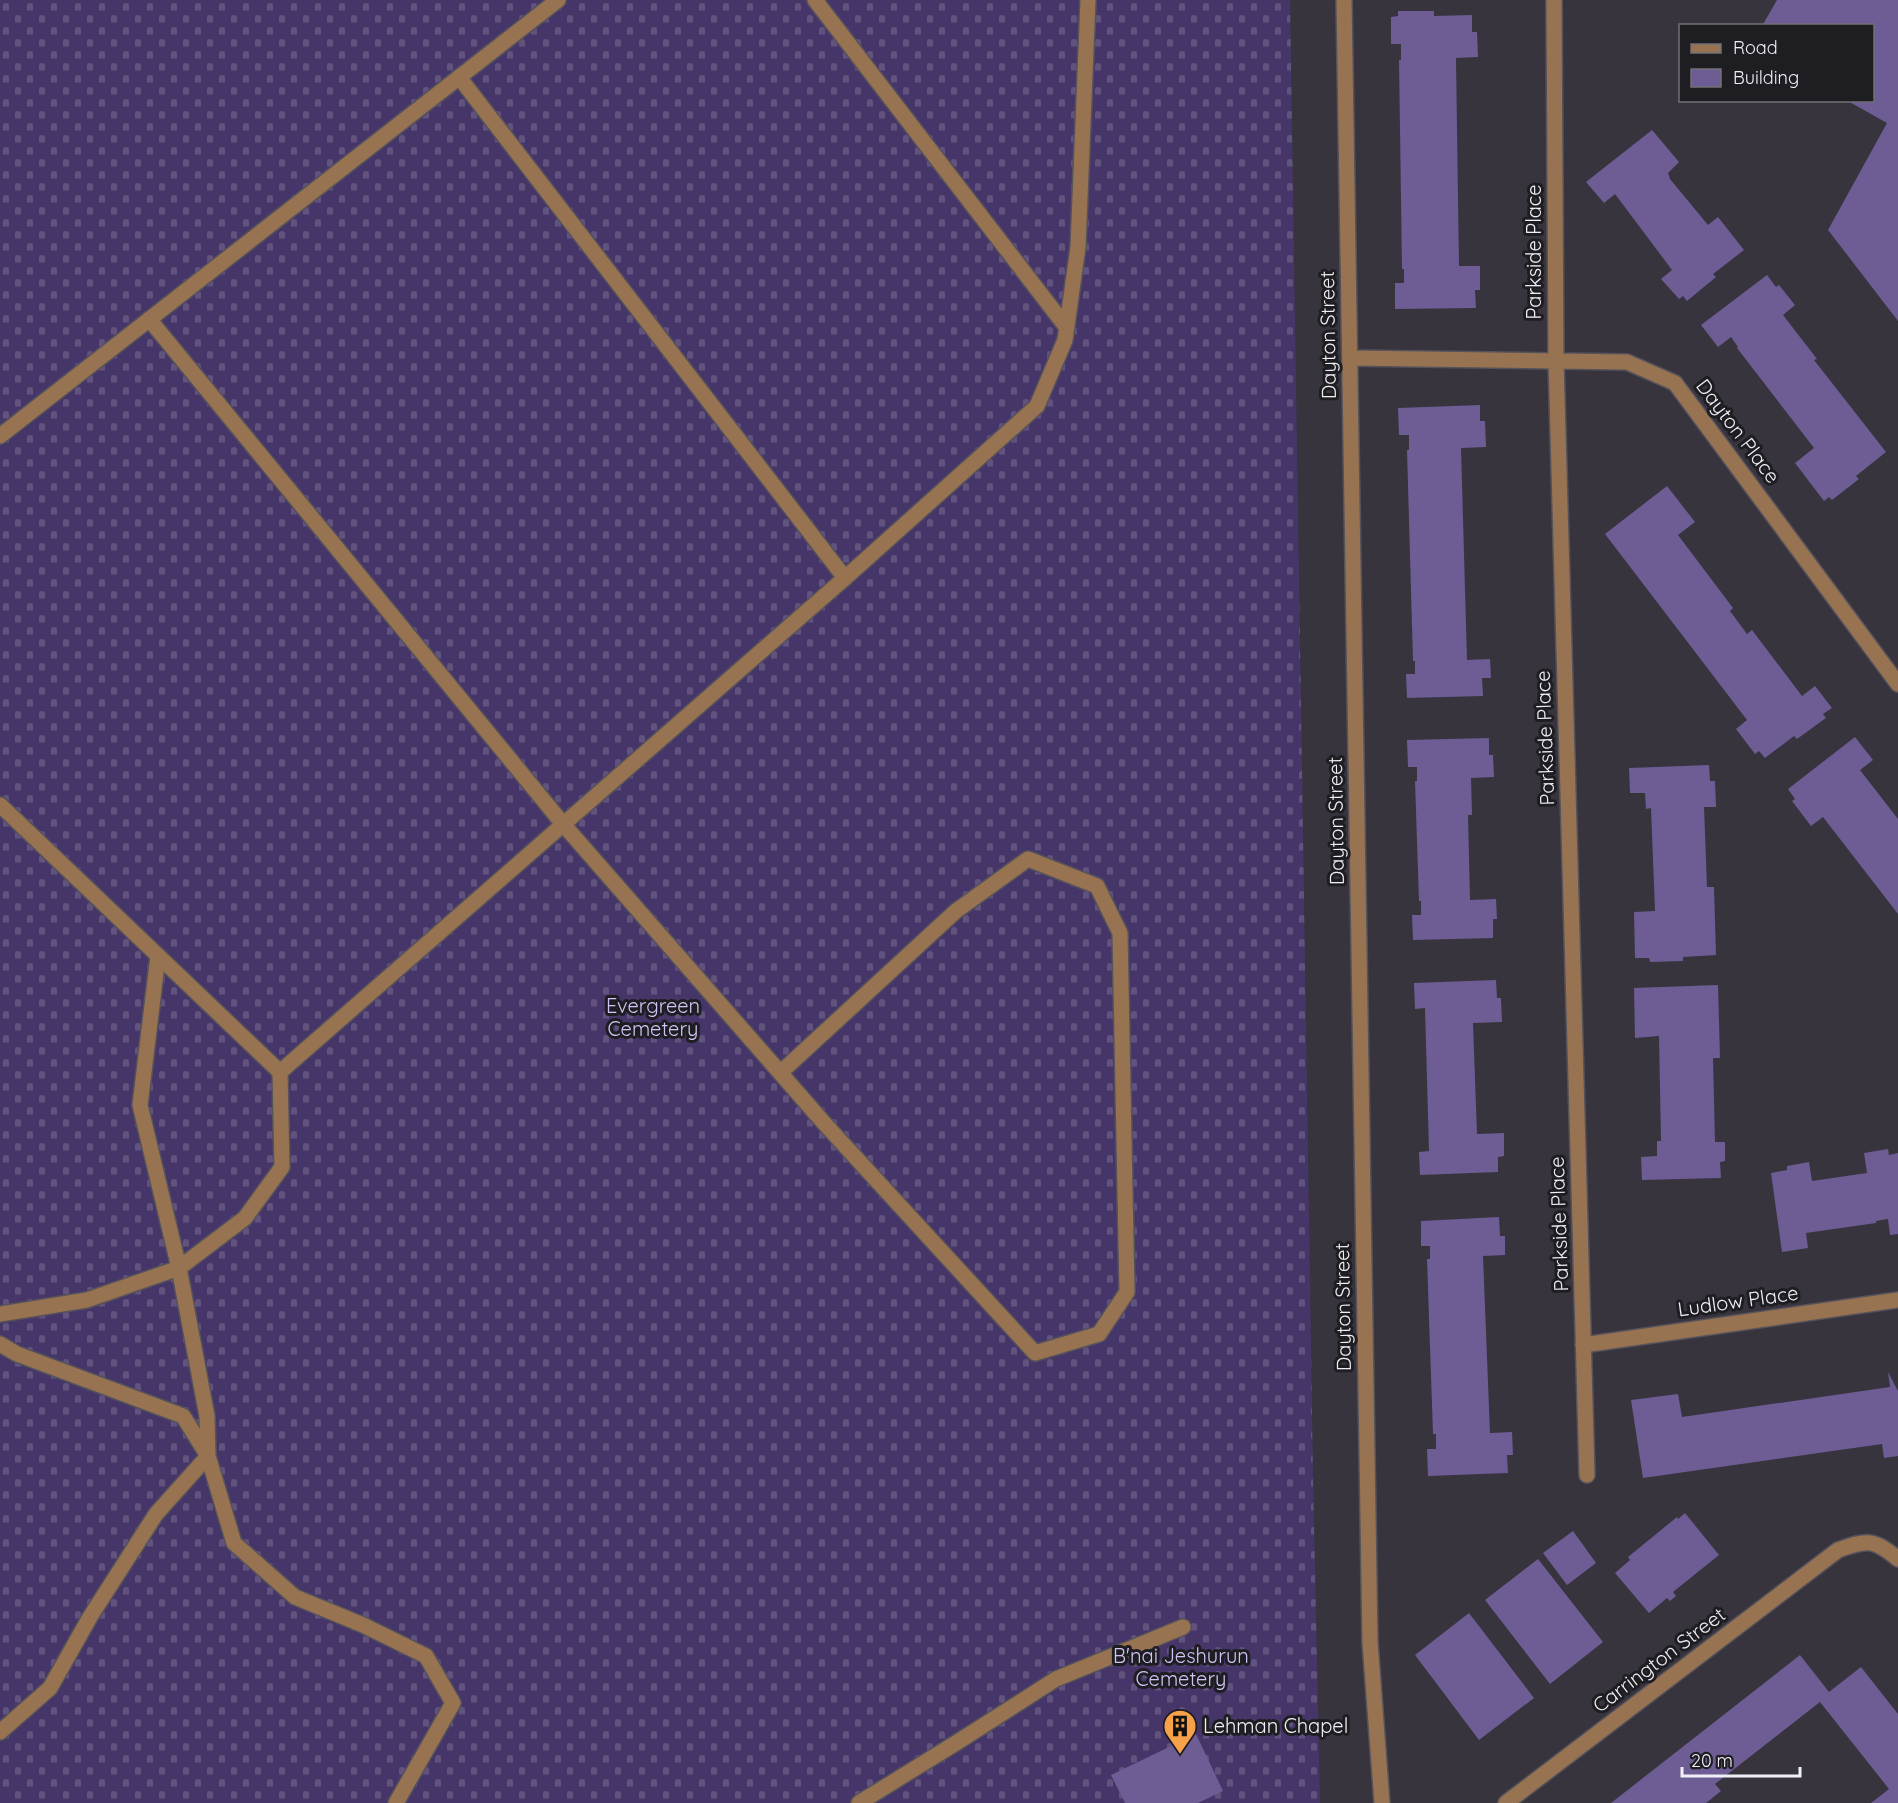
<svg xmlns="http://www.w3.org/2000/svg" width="1898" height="1803" viewBox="0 0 1898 1803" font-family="Quicksand,sans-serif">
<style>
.cemetery{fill:url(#cemetery-stones)}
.building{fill:#6e5c95}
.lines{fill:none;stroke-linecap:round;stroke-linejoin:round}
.minor-casing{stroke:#55525b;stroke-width:18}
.minor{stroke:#987351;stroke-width:15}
.labels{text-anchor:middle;stroke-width:6;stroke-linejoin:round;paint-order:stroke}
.street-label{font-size:20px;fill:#f1eff6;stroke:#1e1d21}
.park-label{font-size:20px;fill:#d2c4f7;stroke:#1e1d21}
.poi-label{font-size:20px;fill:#f1eff6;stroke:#1e1d21;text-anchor:start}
</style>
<defs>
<pattern id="cemetery-stones" width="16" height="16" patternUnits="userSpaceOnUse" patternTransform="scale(1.5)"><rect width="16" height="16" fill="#463568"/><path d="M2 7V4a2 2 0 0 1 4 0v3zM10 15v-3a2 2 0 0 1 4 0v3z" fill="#61537e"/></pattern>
</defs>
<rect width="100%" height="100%" fill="#37343e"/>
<path class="cemetery" d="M0,0h1290l23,1476 7,327h-1320z"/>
<path class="building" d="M1777,0h121v321l-70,-91 59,-107 -41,-23h26v-74h-110z
M1398,11h36v5l38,-1v17h5l1,25 -22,1 3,208h21v24h-5l1,18 -81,1v-26h9v-14h-2l-3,-209h2v-16h-10v-27l7,-1z
M1652,130l27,32 -11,11 2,6 38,46 10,-8 26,33 -31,24 3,3 -29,24 -4,-5 -4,3 -18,-20 11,-9 -57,-76 -11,9 -18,-21z
M1767,275l9,12 3,-2 16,20 -12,10 34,44 -3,1 72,92 -30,24 3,3 -27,21 -3,-3 -5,4 -29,-38 19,-15 -77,-100 1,-1 -7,-10 -13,10 -17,-22z
M1480,405v16h5l1,26 -25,1 6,212 23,-1 1,19h-9l1,18 -76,2 -1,-24h9v-13h-2l-6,-211h2v-15h-10l-1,-27z
M1667,486l28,36 -17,13 55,73 -3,3 17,23 5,-4 50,66 13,-10 17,22 -9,6 3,4 -29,21 -3,-3 -29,22 -6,-7 -4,3 -19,-25 11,-9 -142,-186z
M1855,737l18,23 -13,10 38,49v95l-75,-97 -12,9 -19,-25 3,-2 -7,-10z
M1489,738v17h4l1,22 -23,1 1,37h-4l2,85 26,-1 1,20h-4v19l-80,2 -1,-25h9v-14h-2l-4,-120h2v-14h-9l-1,-27z
M1709,765l1,16h5l1,26h-12l3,80h7l2,68 -33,2v4l-33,1 -1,-4h-14l-1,-46 21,-1 -4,-103 -5,1 -1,-16h-15l-1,-25z
M1496,980l1,18h4l1,24 -29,1 4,111 27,-1v23l-6,1v15l-78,3 -1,-23 10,-1 -4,-143 -10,1 -1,-26z
M1718,985l2,73h-7l2,84h10v19l-5,1 1,16 -79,2 -1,-23 16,-1v-15h4l-2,-105 -24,2 -1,-50z
M1888,1149l1,6 9,-2v81l-8,1 -2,-16 -12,2v2l-70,10 2,15 -26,4 -11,-79 16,-3v-4l22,-4 3,19 55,-8 -3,-20z
M1499,1217l1,19h5v19l-22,1 7,177 22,-1 1,23h-6l1,18 -80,3 -1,-27h9v-15h-3l-6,-175h3v-13h-9v-25z
M1888,1372l10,19v65l-14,2 -2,-14 -239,34 -12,-78 47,-6 4,23 208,-30z
M1685,1513l34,42 -46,37 3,4 -6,5 -3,-3 -18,15 -34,-40 15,-13 -2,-3 49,-40 1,2z
M1573,1531l23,32 -29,22 -24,-32z
M1538,1559l65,83 -53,42 -65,-84z
M1469,1613l65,85 -55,42 -64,-85z
M1800,1655l29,37 32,-25 37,47v89h-27l18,-14 -69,-87 -105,82 6,7 -15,12h-95z
M1196,1734l27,57 -25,12h-73l-14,-28z"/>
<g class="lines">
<g class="minor-casing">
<path id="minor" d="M815,0l252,328
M1344,0l26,1642 12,161
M1554,0l2,361 31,1114
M459,77l386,501
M149,319l414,505 261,299 211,230 64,-19 28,-42 -7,-359 -23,-47 -69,-27 -72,52 -176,162
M1350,358l277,4 48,21 223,301
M0,436l558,-436
M0,805l280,267 565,-494 192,-172 28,-66 13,-93 10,-247
M158,956l-18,149 39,163 28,148 1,40 26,87 61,54 68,28 63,31 27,47 -57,100
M0,1314l87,-14 92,-32 66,-50 37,-51 -2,-95
M0,1344l17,10 166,62 25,40 -52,58 -66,103 -40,71 -50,44
M1583,1345l315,-45
M859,1803l97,-60 100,-64 127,-52
M1506,1803l332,-253c29,-11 36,-11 60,9"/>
</g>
<use href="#minor" class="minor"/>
</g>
<defs>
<g id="building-pin" transform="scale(1.725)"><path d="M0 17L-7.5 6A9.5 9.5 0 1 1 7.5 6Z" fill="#f7a149" stroke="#1e1d21"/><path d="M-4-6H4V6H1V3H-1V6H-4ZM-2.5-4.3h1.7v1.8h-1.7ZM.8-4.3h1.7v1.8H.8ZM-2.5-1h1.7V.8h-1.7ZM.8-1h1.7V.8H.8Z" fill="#111"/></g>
</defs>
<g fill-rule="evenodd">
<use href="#building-pin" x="1180" y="1726"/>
</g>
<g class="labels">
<g class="street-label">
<text transform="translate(1534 252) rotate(-90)" y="7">Parkside Place</text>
<text transform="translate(1328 335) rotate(-91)" y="7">Dayton Street</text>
<text transform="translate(1738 431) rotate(53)" y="7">Dayton Place</text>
<text transform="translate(1545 738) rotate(-92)" y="7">Parkside Place</text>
<text transform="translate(1336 821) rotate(-91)" y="7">Dayton Street</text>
<text transform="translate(1559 1224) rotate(-92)" y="7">Parkside Place</text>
<text transform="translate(1738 1301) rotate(-8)" y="7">Ludlow Place</text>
<text transform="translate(1343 1307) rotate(-91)" y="7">Dayton Street</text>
<text transform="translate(1659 1660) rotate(-37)" y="7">Carrington Street</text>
</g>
<g class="park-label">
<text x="653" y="1013">Evergreen<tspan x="653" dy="23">Cemetery</tspan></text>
<text x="1181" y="1663">B'nai Jeshurun<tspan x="1181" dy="23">Cemetery</tspan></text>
</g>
<g class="poi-label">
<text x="1203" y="1733">Lehman Chapel</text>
</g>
</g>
<rect x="1679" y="24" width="195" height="78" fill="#1e1d21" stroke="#727176" stroke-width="1.5"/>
<rect x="1691" y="44" width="30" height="9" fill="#987351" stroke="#727176" stroke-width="1.5"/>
<text x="1733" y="54" font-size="18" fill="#f1eff6">Road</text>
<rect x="1691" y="69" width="30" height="18" fill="#6e5c95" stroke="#727176" stroke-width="1.5"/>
<text x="1733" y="84" font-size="18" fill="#f1eff6">Building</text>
<path d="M1682 1767v9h118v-9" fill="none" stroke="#f1eff6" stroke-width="3"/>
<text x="1691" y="1767" font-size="18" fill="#f1eff6" stroke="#1e1d21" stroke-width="4.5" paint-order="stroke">20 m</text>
</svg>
